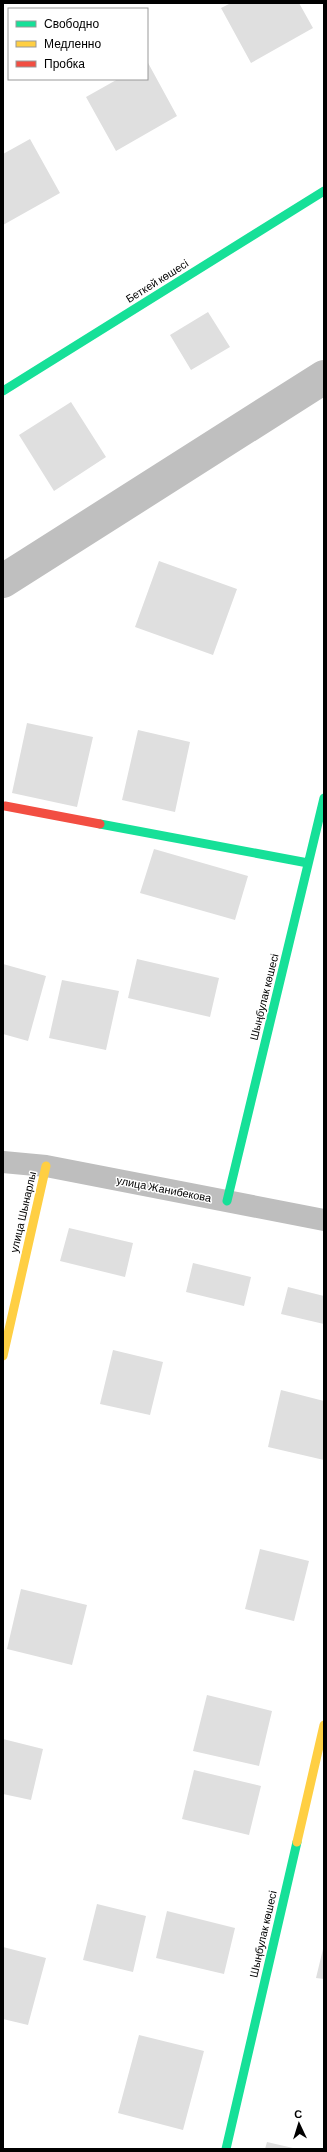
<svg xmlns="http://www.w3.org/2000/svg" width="327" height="2152" viewBox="0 0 327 2152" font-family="Barlow,sans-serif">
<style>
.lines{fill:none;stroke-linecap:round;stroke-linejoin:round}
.canal{stroke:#bfbfbf;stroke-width:34}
.building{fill:#dfdfdf}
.street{stroke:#bebebe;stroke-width:22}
.fast{stroke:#16e098;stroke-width:9}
.slow{stroke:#ffcf43;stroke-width:9}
.jam{stroke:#f24e42;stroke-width:9}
.labels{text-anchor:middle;stroke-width:3;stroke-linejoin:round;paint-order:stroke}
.street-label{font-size:11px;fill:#000;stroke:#fff}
</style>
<rect width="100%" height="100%" fill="#fff"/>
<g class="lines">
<path class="canal" d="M3,581l321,-204"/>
</g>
<path class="building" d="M231,3h68l14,25 -62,35 -30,-55z
M147,61l30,55 -61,35 -30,-54 32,-18h29z
M30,139l30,54 -57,32v-71z
M208,312l22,35 -39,23 -21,-35z
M71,402l35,55 -52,34 -35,-56z
M159,561l78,28 -24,66 -78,-28z
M27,723l66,14 -16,70 -65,-14z
M138,730l52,12 -15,70 -53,-12z
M154,849l94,27 -13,44 -95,-27z
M137,959l82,19 -9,39 -82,-19z
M3,964l43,12 -18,65 -25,-7z
M62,980l57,11 -13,59 -57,-12z
M69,1228l64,15 -8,34 -65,-16z
M193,1263l58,14 -7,29 -58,-14z
M288,1287l36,9v28l-43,-10z
M113,1350l50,12 -13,53 -50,-11z
M281,1390l43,11v59l-56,-13z
M260,1549l49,12 -15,60 -49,-12z
M21,1589l66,16 -15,60 -65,-16z
M207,1695l65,16 -13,55 -66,-15z
M3,1739l40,10 -12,51 -28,-6z
M194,1770l67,16 -12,49 -67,-16z
M97,1904l49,12 -13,56 -50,-12z
M167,1911l68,17 -11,46 -68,-16z
M3,1947l43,11 -18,67 -25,-6z
M323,1949h1v30l-8,-1z
M139,2035l65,16 -21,79 -65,-17z
M267,2142l26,6v1h-28z"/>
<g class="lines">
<path class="street" d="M3,1162l43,4 278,54"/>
<path class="fast" d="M3,391l321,-200
M100,824l208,39
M227,1201l97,-403
M226,2149l71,-307"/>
<path class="slow" d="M3,1356l43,-190
M297,1842l27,-117"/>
<path class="jam" d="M5,806l95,18"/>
</g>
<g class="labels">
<g class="street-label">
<text transform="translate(157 281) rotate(-32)" y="4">Беткей көшесі</text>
<text transform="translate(264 997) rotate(-76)" y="4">Шыңбулак көшесі</text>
<text transform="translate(164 1189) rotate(11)" y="4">улица Жанибекова</text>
<text transform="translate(23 1212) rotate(-77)" y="4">улица Шынарлы</text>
<text transform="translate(263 1934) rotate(-77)" y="4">Шыңбулак көшесі</text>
</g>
</g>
<rect width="327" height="2152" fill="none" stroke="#000000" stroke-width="8"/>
<rect x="8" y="8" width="140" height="72" fill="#ffffff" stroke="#999999"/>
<rect x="16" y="21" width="20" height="6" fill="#16e098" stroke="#999999"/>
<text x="44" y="28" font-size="12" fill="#000000">Свободно</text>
<rect x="16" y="41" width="20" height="6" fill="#ffcf43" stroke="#999999"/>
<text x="44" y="48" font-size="12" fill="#000000">Медленно</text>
<rect x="16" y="61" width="20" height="6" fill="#f24e42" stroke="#999999"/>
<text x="44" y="68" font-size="12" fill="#000000">Пробка</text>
<g transform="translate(299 2124) rotate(356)" stroke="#ffffff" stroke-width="3" paint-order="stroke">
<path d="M0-3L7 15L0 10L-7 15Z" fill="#000000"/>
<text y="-6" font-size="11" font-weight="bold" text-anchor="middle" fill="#000000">С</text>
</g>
</svg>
